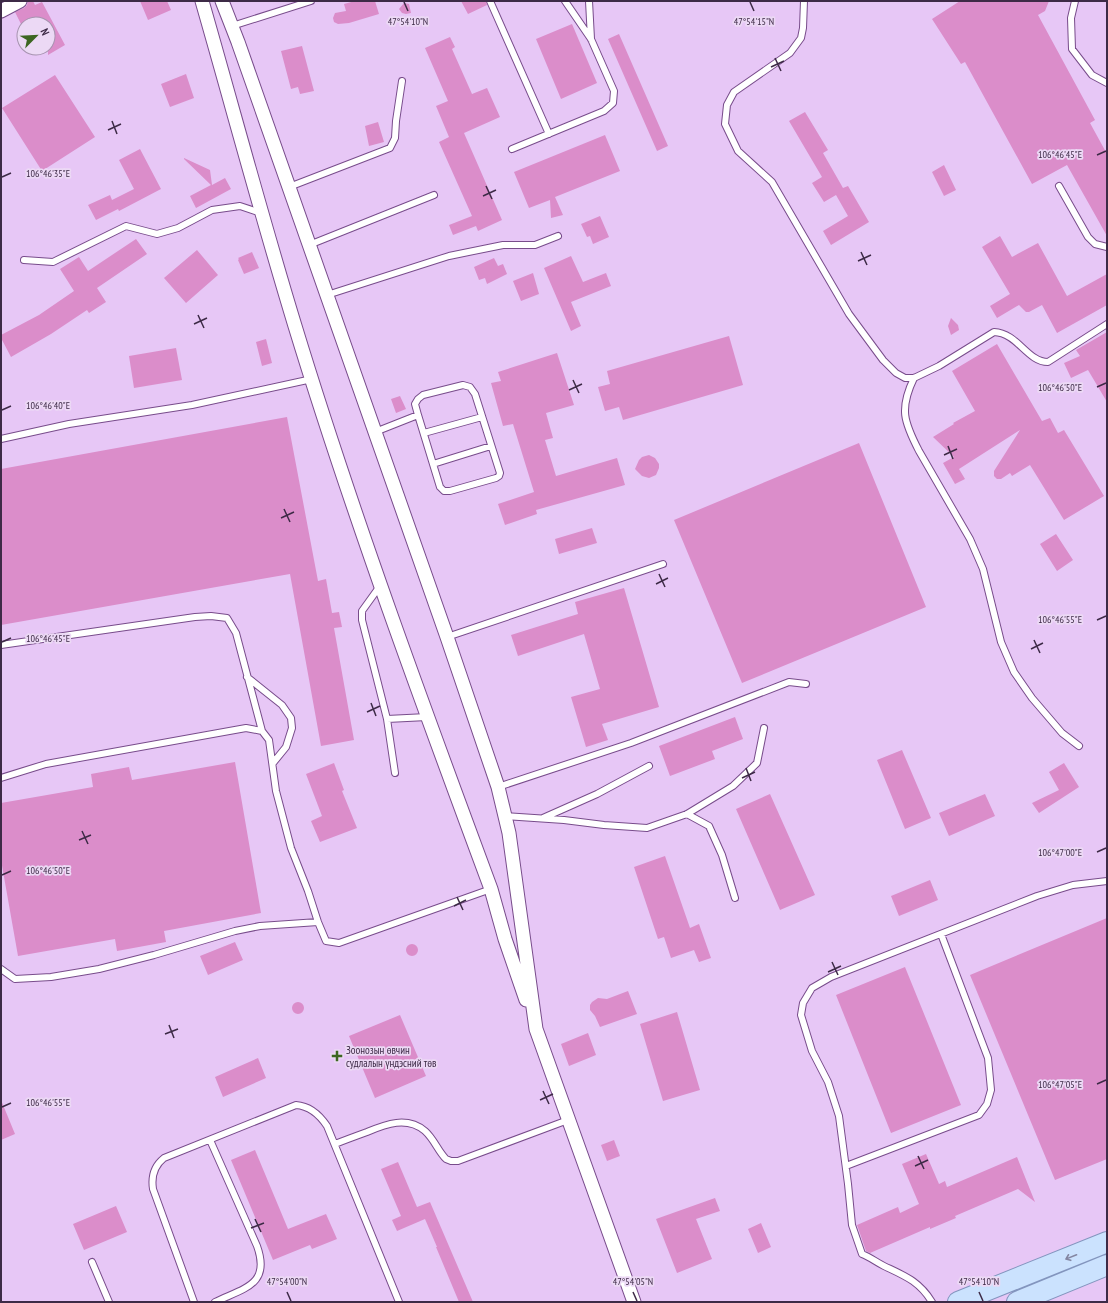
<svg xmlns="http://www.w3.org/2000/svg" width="1108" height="1303" viewBox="0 0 1108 1303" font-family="'PT Sans Narrow',sans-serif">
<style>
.built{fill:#e7c7f6;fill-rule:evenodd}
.building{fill:#db8dca}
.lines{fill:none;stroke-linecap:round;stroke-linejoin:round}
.lane-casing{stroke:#784c8b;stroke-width:8}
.street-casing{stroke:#784c8b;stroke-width:15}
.primary-casing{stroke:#8395be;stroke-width:22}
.lane{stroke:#fff;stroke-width:6}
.street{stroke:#fff;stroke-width:13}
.primary{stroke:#cbe2fe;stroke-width:20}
.oneway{stroke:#8486a2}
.ticks{fill:none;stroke:#3d2a46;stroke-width:1.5}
.poi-dot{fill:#3d6622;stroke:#ecd9f5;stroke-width:1.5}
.labels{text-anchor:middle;stroke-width:3.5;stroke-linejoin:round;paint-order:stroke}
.poi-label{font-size:11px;fill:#3d2a46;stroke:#ecd9f5;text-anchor:start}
.ticks-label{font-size:10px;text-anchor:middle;fill:#3d2a46;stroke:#ecd9f5;stroke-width:3.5;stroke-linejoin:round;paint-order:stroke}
</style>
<rect width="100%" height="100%" fill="#ecd9f5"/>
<path class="built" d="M1,1h1106v1301h-1106zM24,24h24v24h-24z"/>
<path class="building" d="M28,1h5l2,4 7,-3 23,43 -17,10v-31h-27l-6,-12 9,-4 3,-3z
M140,1h27l4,9 -23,10z
M355,1h20l4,13 -30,9 -11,1 -4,-2 -1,-4 2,-5 11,-2 -2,-7z
M461,1h25l1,4 -19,9z
M960,1h89l-4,10 -7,4 57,105 -5,3 17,31v82l-40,-71 -35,19 -67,-122 -4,2 -29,-45z
M404,3l5,1 2,9 -5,1 -4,-1 -3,-4z
M572,24l25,59 -36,16 -25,-60z
M619,34l49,112 -11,5 -49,-112z
M450,37l5,10 -3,2 20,45 15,-6 13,29 -36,16 38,87 -24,11 -2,-5 -23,9 -4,-10 23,-9 -33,-74 10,-5 -13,-31 12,-5 -23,-53z
M302,46l12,45 -14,3 -2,-7 -7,2 -10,-38z
M186,74l8,24 -24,9 -9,-23z
M55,75l40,62 -53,34 -40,-63z
M805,112l23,38 -5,3 20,35 5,-2 21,36 -38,23 -8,-14 25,-15 -12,-21 -12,7 -12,-19 10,-6 -33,-56z
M378,122l6,20 -15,4 -4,-20z
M605,135l15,36 -65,26 8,18 -12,3 -1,-18 -21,8 -15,-36z
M140,149l21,40 -42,22 -1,-2 -22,11 -8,-15 22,-10 2,5 22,-11 -15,-29z
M184,158l26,12 2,15 13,-7 6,11 -35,19 -6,-12 21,-11 -27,-26z
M944,165l12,25 -12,6 -12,-24z
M600,216l9,21 -16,7 -3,-8 -3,1 -6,-13z
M1000,236l12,21 26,-14 29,53 40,-22v31l-50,28 -15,-28 -13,7h-3l-7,-7 -22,13 -7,-12 20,-12 -28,-47z
M136,239l11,15 -50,34 9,14 -17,11 -2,-3 -36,24 -40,23 -10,-19v-3l38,-20 35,-24 -14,-22 19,-12 9,14z
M197,250l21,25 -32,28 -22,-25z
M252,252l7,16 -15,6 -6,-14 1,-1 -1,-1z
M571,256l12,26 23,-9 5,13 -40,16 10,24 -10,5 -27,-63z
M494,258l4,8 5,-2 4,10 -20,10 -2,-6 -6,2 -5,-13z
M533,273l6,21 -18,7 -8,-20z
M951,318l7,7 1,5 -8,5 -3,-9z
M1107,332v70l-19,-32 -17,8 -7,-15 16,-7 -4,-6z
M729,336l14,49 -120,35 -4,-13 -14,4 -7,-24 12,-3 -3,-13z
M266,339l6,24 -10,3 -6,-24z
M997,344l45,77 8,-3 8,15 6,-3 40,66 -40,24 -34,-55 -18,11 -2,-3 -9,6h-4l-3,-3v-5l26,-41 -61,39 6,10 -10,5 -12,-21 11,-6 -21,-20 21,-13 -1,-1 22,-12 -23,-40z
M176,348l6,32 -48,8 -5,-32z
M557,353l17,52 -28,8 7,25 -8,2 11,36 61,-18 8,27 -89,25 1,4 -32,11 -7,-21 36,-12 -21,-68 -10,2 -12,-43 10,-2 -3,-9z
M400,396l6,13 -10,4 -5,-14z
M287,417l31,164 8,-2 6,34 7,-1 3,15 -8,1 20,112 -33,6 -31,-172 -289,51v-156z
M859,443l67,164 -184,76 -68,-163z
M649,455l6,3 4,6v4l-3,7 -7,3 -7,-2 -7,-7 4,-9 3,-3z
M592,528l5,15 -38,11 -4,-15z
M1056,534l17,26 -16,11 -17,-27z
M624,588l35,119 -57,17 6,16 -22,7 -15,-50 29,-8 -16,-55 -66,22 -7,-21 67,-21 -3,-12z
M735,717l8,22 -31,12 3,8 -45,17 -11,-30z
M902,750l29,68 -26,11 -28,-69z
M235,762l26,151 -97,18 2,11 -49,9 -2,-12 -97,17 -17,-96v-57l92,-16 -2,-13 38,-7 3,13z
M334,763l10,27 -2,1 15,37 -37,14 -9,-21 11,-5 -16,-42z
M1064,763l15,24 -40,26 -7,-10 27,-13 -10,-18z
M770,794l45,101 -35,15 -44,-101z
M985,794l10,22 -46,20 -10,-23z
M665,856l25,72 9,-4 12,34 -12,4 -5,-12 -23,8 -7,-21 -6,2 -24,-72z
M930,880l8,20 -39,16 -8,-20z
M1107,918v241l-52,21 -85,-205z
M235,942l8,18 -35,15 -8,-19z
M406 950a6 6 0 1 1 12 0a6 6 0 1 1-12 0Z
M905,967l56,138 -70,28 -55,-138z
M628,991l9,23 -37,13 -5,-11 -5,-6v-5l2,-3 6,-4 9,1z
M292 1008a6 6 0 1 1 12 0a6 6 0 1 1-12 0Z
M677,1012l23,78 -37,11 -23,-77z
M400,1015l26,61 -51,22 -26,-62z
M588,1033l8,22 -27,11 -8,-22z
M258,1058l8,20 -43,19 -8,-20z
M1,1100l14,34 -14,6z
M614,1140l6,16 -13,5 -6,-16z
M255,1150l33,79 38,-15 11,25 -25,10 -2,-4 -37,15 -42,-100z
M926,1154l13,30 6,-3 2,6 70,-30 18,45 -17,-13 -63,27 1,2 -26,11v-2l-60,26 -4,-2 -9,-26 41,-18 2,6 19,-9 -17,-40z
M398,1162l19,45 13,-5 43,100h-14l-23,-55h1l-12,-28 -28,12 -5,-11 9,-4 -20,-47z
M715,1198l5,13 -24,8 16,40 -35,14 -21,-54z
M116,1206l11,26 -43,18 -11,-26z
M761,1223l10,24 -13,6 -10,-24z"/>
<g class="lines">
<g class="lane-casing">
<path id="lane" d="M490,1l59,133
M589,1l2,38
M804,1l-1,27 -2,10 -11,15 -56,39 -7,13 -2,19 13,27 34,31 77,132 34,46 13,13 9,5h9l25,-12 55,-34c24,1 33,30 54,30l59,-38
M1075,1l-4,17 1,31 20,26 15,8
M232,26l79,-25
M512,149l92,-38 9,-8 1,-12 -23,-52 -26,-38
M1059,186l29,51 7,7 12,3
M289,187l101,-39 5,-10 1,-17 6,-40
M309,245l125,-50
M24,260l29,2 73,-36 31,8 21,-6 34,-18 28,-4 21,7
M327,295l122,-39 54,-11h32l23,-9
M914,378c-15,31 -10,44 5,73l51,88 13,30 18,73 13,30 18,26 30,35 17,13
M375,432l43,-17 22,72 4,4h6l46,-13 3,-2 1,-3 -25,-79 -5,-7 -7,-2 -40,10 -5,4 -3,5 3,11
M424,433l58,-16
M1,439l68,-15 123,-19 120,-26
M433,464l58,-18
M380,586l-18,25v9l25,99 40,-2
M447,637l216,-73
M1,645l194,-28 16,-1 16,2 9,15 26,98
M247,677l35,28 9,13 1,10 -6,19 -13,16
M387,719l8,54
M1,778l45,-14 200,-36 16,3 7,9 7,51 15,57 17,43 10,31 8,19 13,2 152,-54
M498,787l133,-44 158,-61 17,2
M687,814l22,12 13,29 13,43
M505,816l59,4 40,5 43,3 40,-14 46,-28 24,-23 7,-35
M543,818l54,-24 52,-28
M1,969l14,10 36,-2 48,-8 55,-14 81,-24 25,-5 58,-4
M210,1140l47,106c14,39 -13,42 -42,56
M335,1144c10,-4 21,-8 32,-12 19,-8 40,-16 58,-1 9,8 13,20 21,28l5,2h7l110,-41
M846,1166l133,-51 8,-11 4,-14 -3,-32 -47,-124
M92,1262l17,40
M194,1302l-41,-113c-2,-13 1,-23 11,-31l132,-53c14,1 23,9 31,21l72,176
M932,1302c-13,-21 -27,-26 -48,-36 -8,-4 -14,-9 -22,-12l-10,-29 -4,-41 -9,-68 -11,-34 -16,-31 -11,-36 2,-12 9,-15 19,-11 206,-81 36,-11 34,-4"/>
</g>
<g class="street-casing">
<path id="street" d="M202,1c31,108 60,217 93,325 58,190 127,377 196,563l14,50 21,61
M222,1l16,41 209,595 51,150 11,46 27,196 98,273
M1,11l19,-10"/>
</g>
<g class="primary-casing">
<path id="primary" d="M958,1302l149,-60
M1017,1302l90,-37"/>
</g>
<use href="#lane" class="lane"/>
<use href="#street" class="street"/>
<use href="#primary" class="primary"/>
</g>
<defs><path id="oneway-shaft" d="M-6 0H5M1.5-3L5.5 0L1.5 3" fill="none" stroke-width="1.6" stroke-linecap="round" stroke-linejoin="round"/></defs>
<use class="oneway" href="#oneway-shaft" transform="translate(1071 1257) rotate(158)"/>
<path class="ticks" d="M404,2l4,9M750,2l4,9M775,58l6,13M771,67l13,-6M112,121l5,13M108,130l13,-6M1097,155l9,-4M2,177l9,-4M486,186l6,13M483,196l13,-6M861,252l6,13M858,261l13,-6M198,315l6,13M194,324l13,-6M573,380l6,13M1097,387l9,-4M569,390l13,-6M2,410l9,-4M948,446l5,13M944,455l13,-6M284,509l6,13M281,518l13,-6M659,574l6,13M656,584l12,-6M1097,620l9,-4M1034,640l6,13M2,642l9,-4M1031,649l12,-6M371,703l5,13M367,712l13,-6M746,768l5,13M742,778l13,-6M82,831l6,13M79,840l12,-5M1097,852l9,-4M2,875l9,-4M457,897l6,13M454,906l12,-6M832,962l6,13M828,972l13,-6M169,1025l5,13M165,1034l13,-5M1097,1084l9,-4M543,1091l6,13M540,1100l13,-6M2,1107l9,-4M918,1156l6,13M915,1166l13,-6M255,1219l6,13M251,1228l13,-5M287,1292l4,9M633,1292l4,9M979,1292l4,9"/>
<path class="poi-dot" d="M335 1050h4v4h4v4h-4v4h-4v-4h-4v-4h4z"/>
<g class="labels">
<g class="poi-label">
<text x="346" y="1054">Зоонозын өвчин<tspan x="346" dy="13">судлалын үндэсний төв</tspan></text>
</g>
</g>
<g class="ticks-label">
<text x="408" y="25">47°54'10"N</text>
<text x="754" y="25">47°54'15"N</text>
<text x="1060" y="158">106°46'45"E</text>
<text x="48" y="177">106°46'35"E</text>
<text x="1060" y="391">106°46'50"E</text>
<text x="48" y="409">106°46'40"E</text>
<text x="1060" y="623">106°46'55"E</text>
<text x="48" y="642">106°46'45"E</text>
<text x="1060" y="856">106°47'00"E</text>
<text x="48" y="874">106°46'50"E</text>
<text x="1060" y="1088">106°47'05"E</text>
<text x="48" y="1106">106°46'55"E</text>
<text x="287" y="1285">47°54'00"N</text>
<text x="633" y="1285">47°54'05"N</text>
<text x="979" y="1285">47°54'10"N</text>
</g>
<rect width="1108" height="1303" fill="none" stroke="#3d2a46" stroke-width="4"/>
<g transform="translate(36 36) rotate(66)"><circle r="19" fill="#ecd9f5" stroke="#a693af"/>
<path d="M0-3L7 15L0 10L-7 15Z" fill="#3d6622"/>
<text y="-6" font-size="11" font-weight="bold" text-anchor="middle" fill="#3d2a46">N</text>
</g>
</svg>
